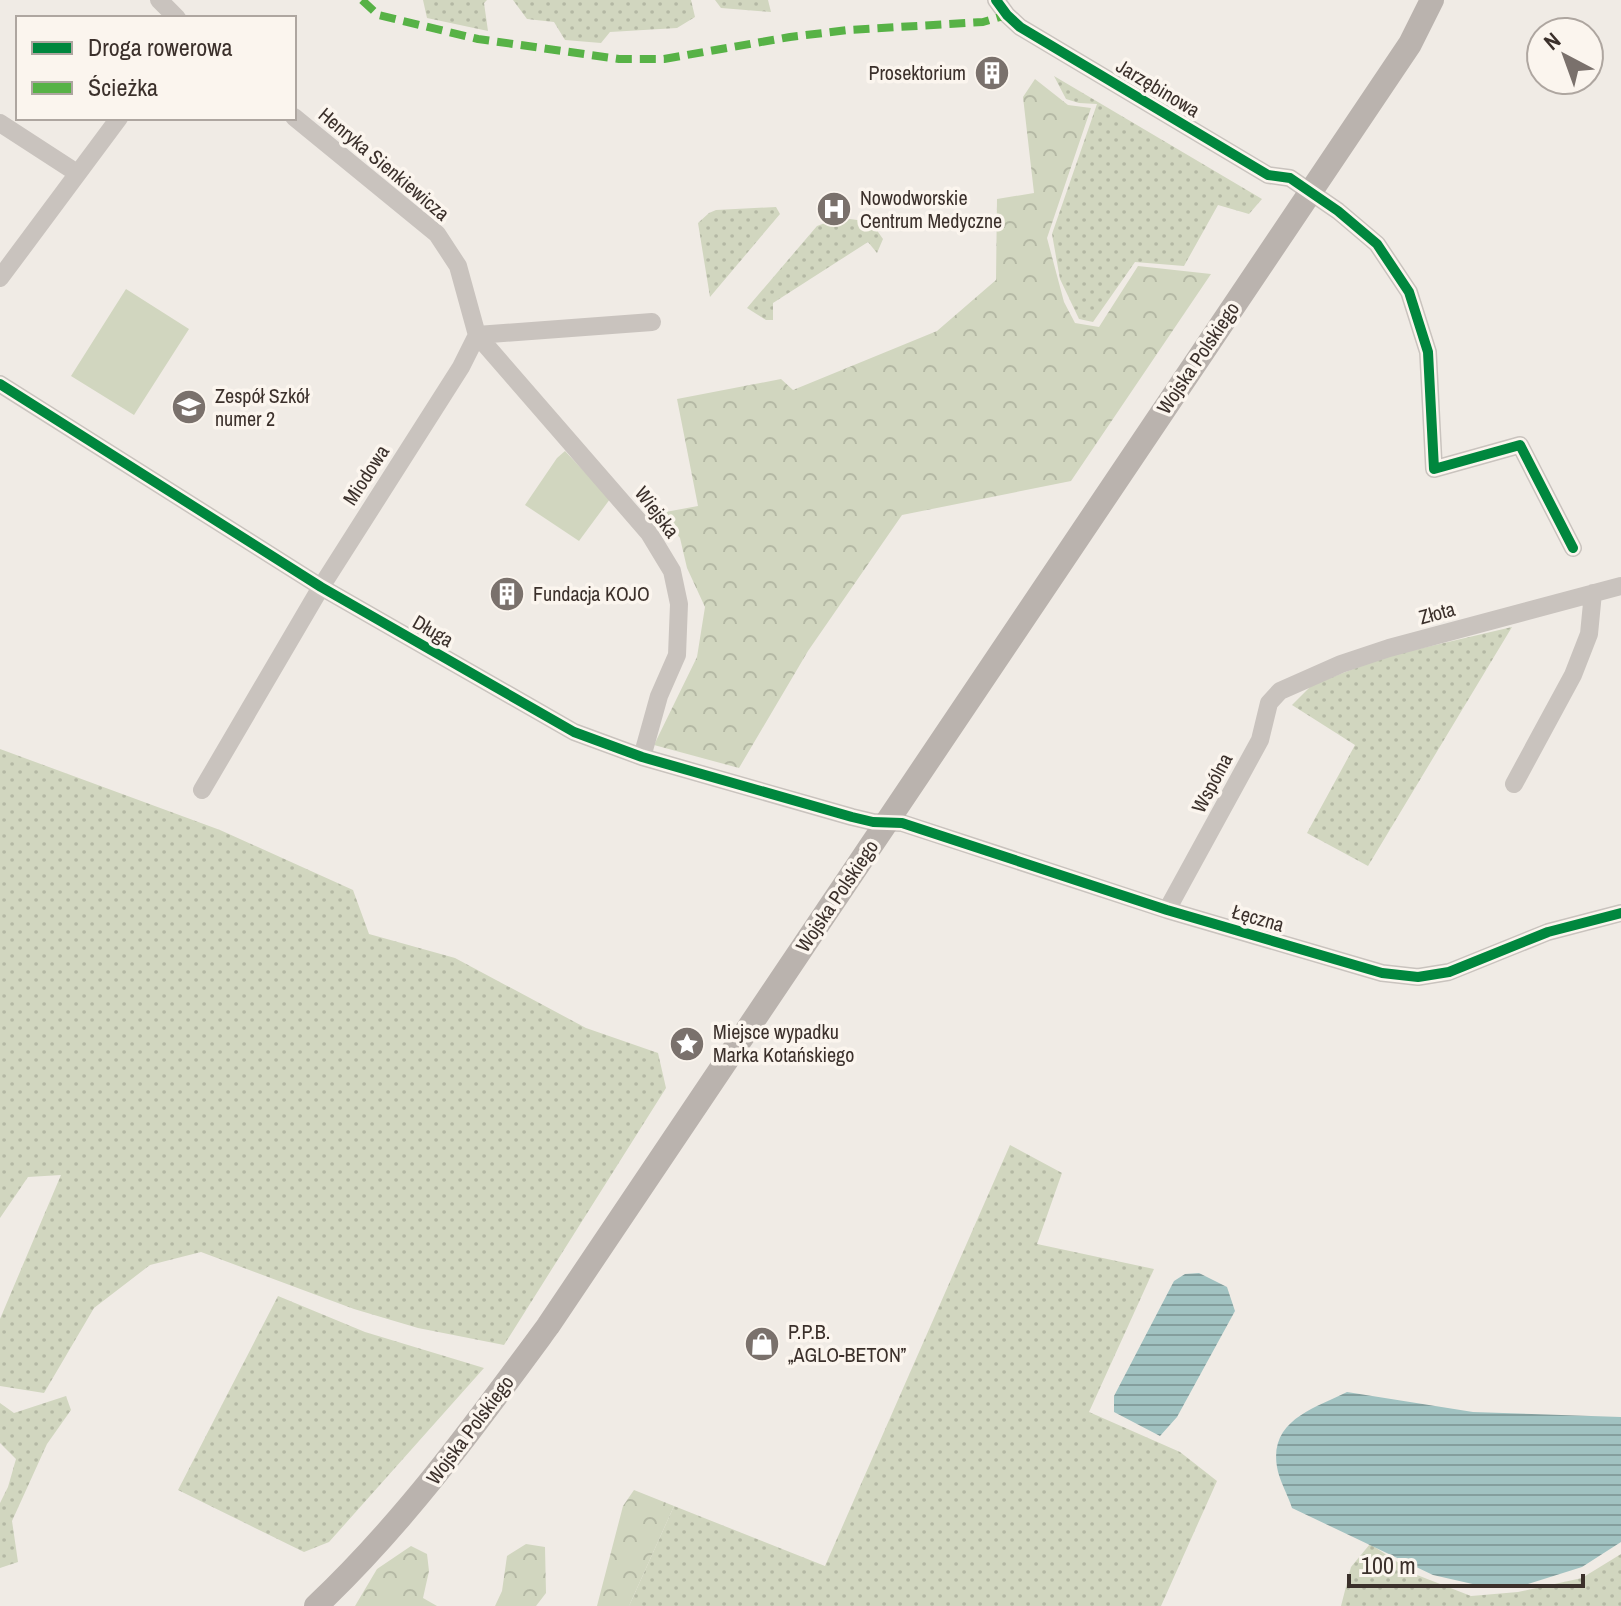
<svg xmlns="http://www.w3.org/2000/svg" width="1621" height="1606" viewBox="0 0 1621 1606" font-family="'Archivo Narrow',sans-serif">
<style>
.grass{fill:url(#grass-dots)}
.forest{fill:url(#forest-crowns)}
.park{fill:#d1d6bf}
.water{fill:url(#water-rules)}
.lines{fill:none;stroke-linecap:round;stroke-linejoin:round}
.minor{stroke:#c9c3be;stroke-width:18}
.secondary{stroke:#bab3ae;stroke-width:24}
.quiet{stroke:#57b246;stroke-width:8;stroke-dasharray:16 8;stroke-linecap:butt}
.cycleway-casing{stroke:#fbf5ee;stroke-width:15}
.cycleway{stroke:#00873e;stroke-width:10}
.labels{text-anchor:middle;stroke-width:7;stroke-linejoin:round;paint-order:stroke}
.poi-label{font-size:20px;fill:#3b302b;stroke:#fbf5ee;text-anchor:start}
.street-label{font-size:20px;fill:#3b302b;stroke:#fbf5ee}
</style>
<defs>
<pattern id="grass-dots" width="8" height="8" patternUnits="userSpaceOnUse" patternTransform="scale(2)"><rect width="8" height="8" fill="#d1d6bf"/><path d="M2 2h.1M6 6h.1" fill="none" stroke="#b4b8a4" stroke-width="1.8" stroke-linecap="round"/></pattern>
<pattern id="forest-crowns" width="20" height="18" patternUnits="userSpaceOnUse" patternTransform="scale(2)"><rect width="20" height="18" fill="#d1d6bf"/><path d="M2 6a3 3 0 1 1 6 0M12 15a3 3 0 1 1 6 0" fill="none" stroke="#b4b8a4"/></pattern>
<pattern id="water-rules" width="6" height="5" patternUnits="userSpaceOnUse" patternTransform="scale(2)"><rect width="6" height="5" fill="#a1c2c1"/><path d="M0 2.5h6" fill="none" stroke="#849e9d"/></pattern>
</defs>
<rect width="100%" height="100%" fill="#f0ebe5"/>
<path class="grass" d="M423,0h64l-3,3 4,28 -61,-13z
M513,0h178l4,17 -18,11 -67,4 -9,11 -36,-3 -11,-18 -27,-3z
M715,0h53l3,12 -50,-4z
M1054,76l208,123 -13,15 -31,-9 -34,61 -49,-4 -42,60 -14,-3 -19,-40 -8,-45 45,-130 -18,-1 -13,-4z
M776,207l4,7 -70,83 -12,-74 11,-10 7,-3z
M850,219l21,3 12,17 -6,14 -9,-11 -95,61v17h-7l-19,-12 70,-82 16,-6z
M1512,627l-144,239 -61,-33 48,-88 -63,-40 20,-20 72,-28z
M0,749l220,81 133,60 16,44 86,24 131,70 72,25 8,35 -162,257 -86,-17 -64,-19 -153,-57 -51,13 -56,43 -50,85 -44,-7v-67l61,-144 -33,2 -28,41z
M1010,1145l52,28 -25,71 117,25 -65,143 91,40 37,29 -56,125h-532l45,-100 151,60z
M278,1296l87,36 119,36 -155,174 -25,10 -126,-62z
M66,1396l5,14 -24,34 -35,77 6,41 -18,6v-65l8,-16 8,-28 -16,-16v-40l14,10z
M1370,1544l47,31 54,21 47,-4 64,-14 39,-24v52h-280l10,-39z"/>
<path class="forest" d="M1035,79l33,26 23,3 -44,130 17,64 11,21 24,4 39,-61 73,8 -140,207 -169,34 -94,136 -69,117 -85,-23 43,-88 8,-50 -18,-39 -7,-30 -20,-25 38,-7 -21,-107 104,-20 12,11 144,-59 59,-51 1,-81 37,-6 -11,-96z
M634,1490l40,16 -45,100h-32l26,-100z
M526,1544l19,3 1,46 -10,13h-41l7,-15 5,-35z
M411,1546l16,8 2,17 -6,27 14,8h-82l22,-37z"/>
<path class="park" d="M126,289l63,40 -55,86 -63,-39z
M565,451l45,48 -31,42 -54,-36 32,-47z"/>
<path class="water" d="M1199,1273l28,14 8,24 -58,106 -17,19 -46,-24v-16l60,-115 11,-7z
M1347,1392l126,20 148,5v125l-39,25 -54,17 -51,1 -44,-10 -141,-67c-4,-13 -13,-28 -15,-41 -8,-47 38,-59 70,-75z"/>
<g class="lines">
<path class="minor" d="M159,0l18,18
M996,0l11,15 13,12 248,148 22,3 48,33 39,33 32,48 19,60 6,117 86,-24 53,103
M294,117l143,117 21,32 19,69 172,198 23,38 7,33 -2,51 -18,41 -17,61
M0,123l77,50
M0,278l119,-160
M477,335l175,-13
M0,384l321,203 253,145 68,25 210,60 21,5 29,1 265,87 215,63 36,4 31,-5 99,-40 73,-19
M1514,784l59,-109 16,-41 4,-41
M202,790l119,-203 140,-220 16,-32
M1167,910l93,-170 9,-37 11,-12 61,-27 48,-16 232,-62"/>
<path class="secondary" d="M316,1606c89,-84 160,-182 232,-280l862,-1282 22,-44"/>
<path class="quiet" d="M362,0l16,15 100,24 141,20h45l126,-22 58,-7 135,-8 24,-7"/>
<g class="cycleway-casing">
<path id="cycleway" d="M996,0l11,15 13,12 248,148 22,3 48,33 39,33 32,48 19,60 6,117 86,-24 53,103
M0,384l321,203 253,145 68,25 210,60 21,5 29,1 265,87 215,63 36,4 31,-5 99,-40 73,-19"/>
</g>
<use href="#cycleway" class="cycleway"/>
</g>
<defs>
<g id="building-disc" transform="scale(1.8)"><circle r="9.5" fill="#7a716c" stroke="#fbf5ee"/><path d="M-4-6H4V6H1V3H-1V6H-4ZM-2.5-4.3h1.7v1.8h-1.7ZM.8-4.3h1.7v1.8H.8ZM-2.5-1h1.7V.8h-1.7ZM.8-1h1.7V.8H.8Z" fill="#fff"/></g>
<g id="hospital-disc" transform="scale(1.8)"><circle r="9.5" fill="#7a716c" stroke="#fbf5ee"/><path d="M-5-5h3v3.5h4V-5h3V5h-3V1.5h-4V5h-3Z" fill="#fff"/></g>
<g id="school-disc" transform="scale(1.8)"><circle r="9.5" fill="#7a716c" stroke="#fbf5ee"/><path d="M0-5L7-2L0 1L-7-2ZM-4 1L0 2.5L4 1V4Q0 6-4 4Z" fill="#fff"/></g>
<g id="sight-disc" transform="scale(1.8)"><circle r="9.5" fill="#7a716c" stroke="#fbf5ee"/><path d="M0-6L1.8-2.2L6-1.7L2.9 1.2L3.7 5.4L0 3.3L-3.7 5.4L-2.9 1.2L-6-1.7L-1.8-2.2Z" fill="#fff"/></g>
<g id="shop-disc" transform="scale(1.8)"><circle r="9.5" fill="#7a716c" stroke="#fbf5ee"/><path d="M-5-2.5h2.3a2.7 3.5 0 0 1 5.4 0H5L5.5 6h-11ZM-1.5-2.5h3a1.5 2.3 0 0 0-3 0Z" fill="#fff"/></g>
</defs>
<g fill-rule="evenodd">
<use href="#building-disc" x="992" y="73"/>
<use href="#hospital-disc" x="834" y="209"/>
<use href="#school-disc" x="189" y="407"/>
<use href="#building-disc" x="507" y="594"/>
<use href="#sight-disc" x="687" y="1044"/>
<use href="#shop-disc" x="762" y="1344"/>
</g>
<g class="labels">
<g class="poi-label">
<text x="966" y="80" text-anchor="end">Prosektorium</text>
<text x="860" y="205">Nowodworskie<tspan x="860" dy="23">Centrum Medyczne</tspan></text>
<text x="215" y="403">Zespół Szkół<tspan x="215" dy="23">numer 2</tspan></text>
<text x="533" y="601">Fundacja KOJO</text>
<text x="713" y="1039">Miejsce wypadku<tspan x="713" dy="23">Marka Kotańskiego</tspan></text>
<text x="788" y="1339">P.P.B.<tspan x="788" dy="23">„AGLO-BETON”</tspan></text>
</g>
<g class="street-label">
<text transform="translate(1158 88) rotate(31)" y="7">Jarzębinowa</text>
<text transform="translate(384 164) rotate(40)" y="7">Henryka Sienkiewicza</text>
<text transform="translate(1198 358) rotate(-56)" y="7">Wojska Polskiego</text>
<text transform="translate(366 475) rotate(-57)" y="7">Miodowa</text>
<text transform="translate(657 512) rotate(53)" y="7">Wiejska</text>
<text transform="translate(1437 613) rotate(-15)" y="7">Złota</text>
<text transform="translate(433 631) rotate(30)" y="7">Długa</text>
<text transform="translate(1212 783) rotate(-62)" y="7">Wspólna</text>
<text transform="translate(837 896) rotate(-56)" y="7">Wojska Polskiego</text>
<text transform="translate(1258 918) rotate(16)" y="7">Łęczna</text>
<text transform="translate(470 1430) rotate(-53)" y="7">Wojska Polskiego</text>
</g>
</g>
<rect x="16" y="16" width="280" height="104" fill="#fbf5ee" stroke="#aea6a0" stroke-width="2"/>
<rect x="32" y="42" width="40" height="12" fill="#00873e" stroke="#aea6a0" stroke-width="2"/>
<text x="88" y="56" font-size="24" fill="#3b302b">Droga rowerowa</text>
<rect x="32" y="82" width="40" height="12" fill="#57b246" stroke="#aea6a0" stroke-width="2"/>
<text x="88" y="96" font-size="24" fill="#3b302b">Ścieżka</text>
<g transform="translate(1565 56) rotate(319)"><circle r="38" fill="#fbf5ee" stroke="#aea6a0" stroke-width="2"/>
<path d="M0-6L14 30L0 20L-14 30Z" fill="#7a716c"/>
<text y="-12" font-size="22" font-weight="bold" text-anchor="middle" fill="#3b302b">N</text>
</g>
<path d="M1349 1574v12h234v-12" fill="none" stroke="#3b302b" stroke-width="4"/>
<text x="1361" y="1574" font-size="24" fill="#3b302b" stroke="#fbf5ee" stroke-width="6" paint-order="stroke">100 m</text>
</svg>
